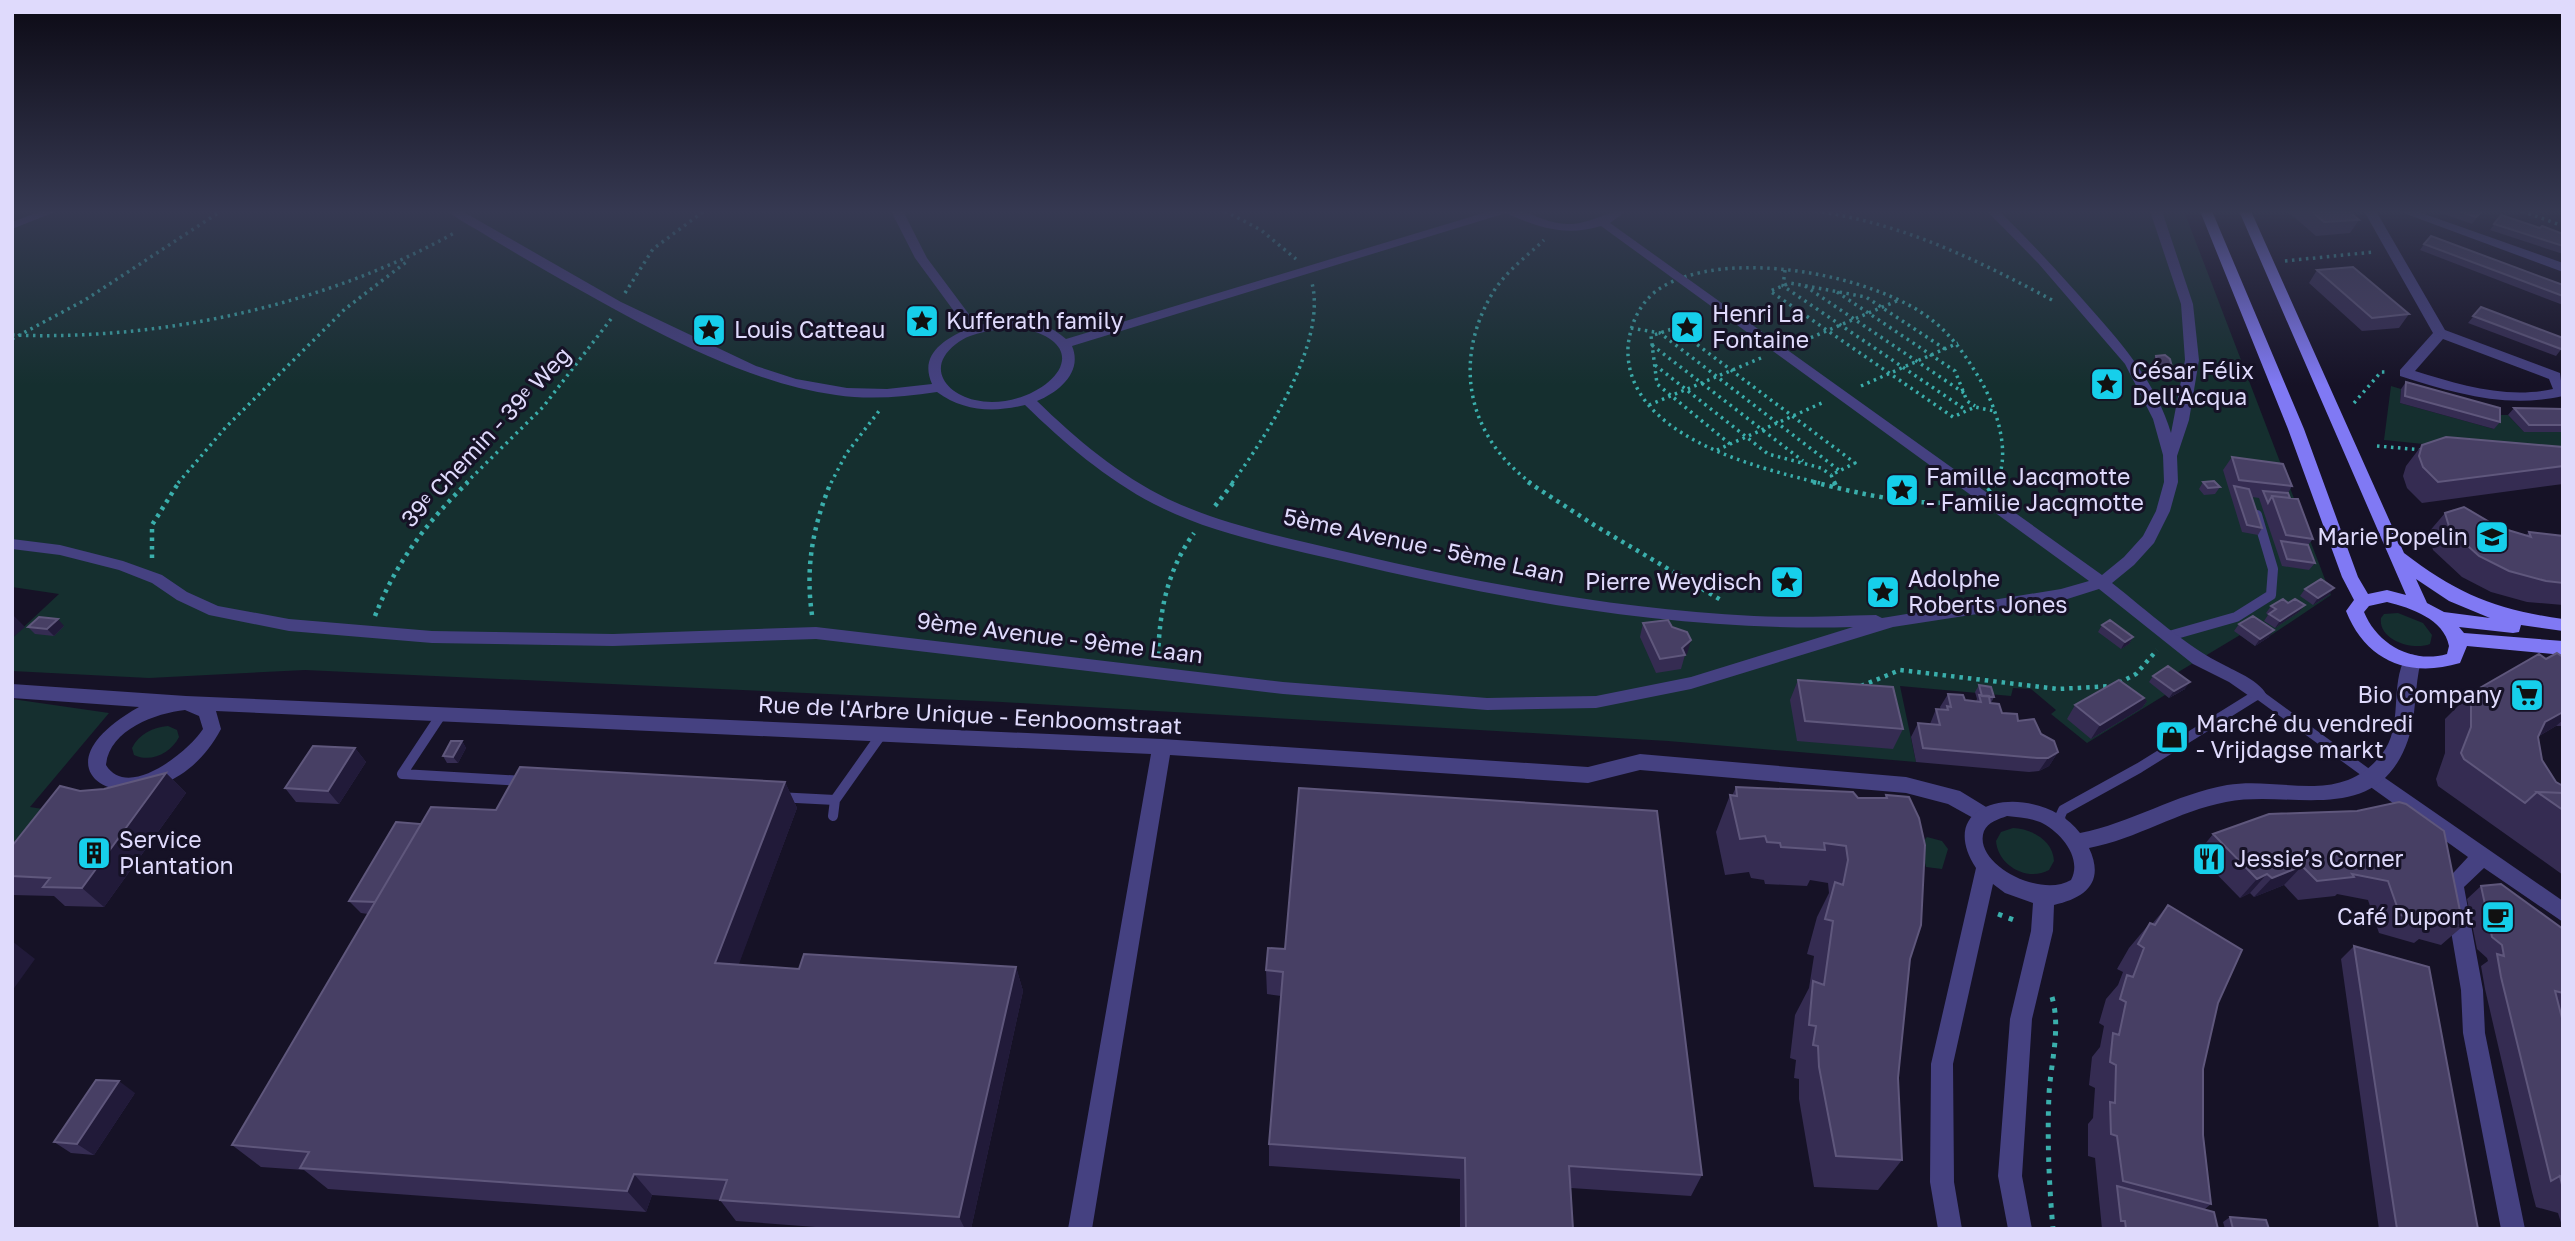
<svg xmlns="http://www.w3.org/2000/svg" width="2575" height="1241" viewBox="0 0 2575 1241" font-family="'Golos Text',sans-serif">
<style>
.green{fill:#152f2f}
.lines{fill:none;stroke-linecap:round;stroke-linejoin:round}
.path-far2{stroke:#3aafac;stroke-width:3.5;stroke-dasharray:2.5 4.5;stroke-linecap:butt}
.path-far1{stroke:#3aafac;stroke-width:4.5;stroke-dasharray:3.5 5;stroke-linecap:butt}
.path{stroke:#3aafac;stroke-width:5;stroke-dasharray:4.5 7;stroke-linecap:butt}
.service-far1{stroke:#454181;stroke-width:10}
.service{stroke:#454181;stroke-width:13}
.pedestrian{fill:#454181;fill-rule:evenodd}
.minor{fill:#454181;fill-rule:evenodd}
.tertiary{fill:#454181;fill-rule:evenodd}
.secondary{fill:#8079f4;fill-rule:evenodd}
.wall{fill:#352c52}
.shaded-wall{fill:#211a39}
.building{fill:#473f64;stroke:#5f577c;stroke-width:2}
.labels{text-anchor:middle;stroke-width:6;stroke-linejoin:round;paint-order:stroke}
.poi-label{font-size:23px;fill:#dfdafc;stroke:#161226;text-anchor:start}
.street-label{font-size:23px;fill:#dfdafc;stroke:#161226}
</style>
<rect width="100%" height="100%" fill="#161226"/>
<path class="green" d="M12,211h2172l147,384 -76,51 -15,-11 -70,42 15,12 -16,9 -4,-3 -78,48 -36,-29 5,-4 -25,-21 -18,-1 -2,8 -111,-10 16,76 -248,-21 -666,-39 -697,-32 -156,8 -137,-7v-33l47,-44 -47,-7z
M2391,386l10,3 -1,14 94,26 1,-14h13l16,17h39v26l-179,-18z
M2398,613l25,10 9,12 -2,9c-17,7 -52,-4 -49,-26l3,-4z
M12,699l97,14 -79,94 25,4 -43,50z
M168,726l9,4 2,7c-8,16 -28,26 -45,18l-2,-7c7,-14 21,-21 36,-22z
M2013,828c19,1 40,12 41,33l-5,9c-21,12 -51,-4 -53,-29l5,-9z
M1927,837l15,4 6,8 -6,20 -16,-2 -6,-22z"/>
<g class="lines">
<path class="path-far2" d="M1225,211l36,19 35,29
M1815,211c86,12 161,48 237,89
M2522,211l41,15
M2285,261l88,-9
M1785,270l-2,16 183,124
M1805,286l159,107
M1837,292l118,79 12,30 8,5
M625,293l28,-44 51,-38
M1631,328l29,5 180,138
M12,335c149,6 314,-30 444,-103
M12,339l73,-39 136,-89
M1798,343l101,-43
M1652,345l151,116
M1945,349l-79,-52 -76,-14 -20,8 183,126 22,-10 19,4
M1655,365l113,89 53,14 10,7
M1861,386l97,-43
M2354,403l27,-31h7
M1649,405l112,-47
M1730,444l-73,-60 -6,-48 24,-8 180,135 -24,12 4,8
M2377,446l45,4
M1717,450l107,-48
M178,483l48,-56 119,-118 64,-49
M466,483l77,-76 68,-88
M831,483l15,-29 33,-43
M1232,483c34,-46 95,-140 80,-200
M1531,483c-63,-46 -79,-121 -39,-189 13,-22 34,-37 52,-54
M1820,483c-66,-16 -196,-48 -192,-136 2,-23 12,-45 31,-58 65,-43 215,-15 273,31 19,15 32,33 44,53 18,27 37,79 20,110"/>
<path class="path-far1" d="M1528,482l66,43 127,75
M1813,482c42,10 154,41 184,0
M1834,482l2,4
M1215,506l19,-24
M152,558v-33l27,-43
M812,615c-7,-48 1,-89 19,-133
M375,616c21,-54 52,-94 93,-134
M1158,655c2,-46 9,-84 36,-122
M2119,683l17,-9 21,-24
M1861,686l39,-16 158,19 53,-3"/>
<path class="path" d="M1998,914l21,8
M2052,997c9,32 -1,64 -3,97 -2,45 0,90 4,135"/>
<path class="service-far1" d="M2169,636l67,-19 35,-22 2,-26 -16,-54
M441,715l-39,59 122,7
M777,797l58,3 46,-65
M833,816l2,-16
M2058,821l5,-11 76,-42 119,-74 114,83"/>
<path class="service" d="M2057,823l2,-4"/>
<path class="pedestrian" d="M41,211h16l-45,18v-7z
M448,211h14l159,91 135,64 40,13 51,9 40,1 45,-5c-13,-29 11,-44 35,-55l-52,-71 -24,-47h12l24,47 50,67c32,-5 64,-9 89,14l424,-128c9,0 20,-2 28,0 17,3 30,13 49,13 22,1 38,-13 59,-13l-16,12 492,352 22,-18 19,-21 13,-25 8,-29 -1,-27 -10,-36 -28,-55 -87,-101 -51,-52h12c33,32 63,65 93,99 33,37 65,75 79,123l14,-73 -4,-56 -31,-93h12l31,93 6,56 -10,60 -12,36 1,26 -8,29 -16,32 -20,22 -22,18c37,29 73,63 114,83 13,7 33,15 40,28l-2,4h-12l-23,-16 -36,-18 -94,-75 -38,12 -168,26 -202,62 -95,19 -109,2 -204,-16 -467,-55 -203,7 -181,-3 -143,-12 -80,-16 -32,-15 -25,-17 -33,-13 -59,-15 -48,-6v-10l48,6 63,16 39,14 25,17 31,14 71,13 143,12 181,3 203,-7 467,55 204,16 109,-2 95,-19 162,-50c-173,5 -344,-26 -512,-66 -63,-15 -129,-27 -187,-57 -48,-25 -90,-61 -129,-99 -32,8 -62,6 -88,-13 -34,5 -68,8 -101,3 -97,-13 -203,-75 -288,-123 -23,-13 -46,-27 -69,-41 -10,-6 -22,-12 -31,-20zM1506,213c30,14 60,24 95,13l488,355 -28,8 -179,29 -6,-3c-41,1 -81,3 -122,1 -136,-7 -271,-32 -403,-63 -62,-15 -125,-27 -183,-54 -49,-24 -92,-60 -131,-98 22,-9 46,-29 35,-55zM1017,327c96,19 18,87 -42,73 -30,-7 -49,-33 -19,-56 16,-13 41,-14 61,-17z"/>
<path class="minor" d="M2364,211h12l69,119 115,43 3,23c-57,13 -109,-3 -163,-20v-6l33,-37zM2443,339l106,40 4,10c-47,10 -93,-4 -138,-18z
M2398,211h18l147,52v9z
M12,684l174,12 976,43 426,28 52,-13 266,23 54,14 31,19 3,6 -3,6 -7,2 -36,-20 -42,-11 -266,-23 -52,13 -418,-28 -78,474h-24l83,-475 -935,-43 5,18c-59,112 -212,51 -82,-22l-127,-9zM185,710l14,6 4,13c-14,22 -75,72 -97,36 3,-35 50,-52 79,-55z
M2372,769l191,132v21l-79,-54 -20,19 19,103 2,43 40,196h-24l-38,-196 -2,-43 -18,-106 25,-27 -103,-74 -3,-6 3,-6z"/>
<path class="tertiary" d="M2412,654l6,2 3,5c-7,26 -4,54 -13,79 -31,89 -116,49 -182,62 -48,9 -89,37 -137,46 16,34 -3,50 -35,57l-1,26 -21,88 -10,157 10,53h-24l-10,-53 12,-157 21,-88 2,-28 -28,-10 -12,-9 -40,180 1,118 8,47h-24l-8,-47 1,-118 45,-196c-47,-73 65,-87 104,-35 51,-10 96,-39 147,-48 56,-9 113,22 155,-31 22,-28 7,-68 24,-98zM2007,816c11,1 23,2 33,6 20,9 43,36 31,58 -31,19 -99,-17 -87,-49 4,-9 15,-12 23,-15z"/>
<path class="secondary" d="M2200,211h12l92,218 54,148 10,17 19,-4 19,5 -167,-384h12l153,342c53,41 93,57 159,66v12l-42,-6 -2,7 -6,1 -54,-6 5,6 99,8v14l-96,-9 -7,17c-50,15 -94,-1 -114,-52l8,-11 -12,-23 -54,-148zM2416,579l33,22 41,17 -46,-6 -17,-9zM2387,602c24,6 57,17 62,44l-2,8c-35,10 -70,-10 -83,-42l5,-6z"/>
</g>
<path class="wall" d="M2287,211h61l11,9 -9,13 -34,3z
M2436,211h46l-10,13z
M2501,215l39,13 23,6v20l-73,-24z
M2424,244l139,41v20l-143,-55z
M2317,270l92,44 -10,14 -37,3 -53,-48z
M2481,307l82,40 -7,9 -88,-33z
M2156,356l17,15 -4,7 -14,-3 -3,-12z
M2406,382l94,40 -6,7 -94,-26 1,-14z
M2514,408l49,1v23h-39l-16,-17z
M2422,445l141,2v37l-141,19 -15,-15 -4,-12 3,-10z
M2232,457l60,29 -4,7 2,5 23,41 -5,6 7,18 -6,7 -27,-4 -23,-68 -7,-1 10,31 -4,7 -16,-3 -19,-62z
M2203,482l17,5 -5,7 -11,1 -5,-6z
M2445,513l81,22 3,-3 34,4v69l-36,-3 -36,-10 -29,-15 -29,-27 -5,-17z
M2305,589l24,6 -16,10 -13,-9z
M2271,606l28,6 -24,16 -11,-7 4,-6 -2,-2z
M1643,623l44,31 -2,1 -4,14 -25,4 -16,-36z
M2239,624l30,13 -14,9 -21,-15z
M2102,625l31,12 -4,7 -8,5 -23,-17z
M64,626l-10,10 -19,-2 -7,-7z
M2563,657v69h-7l-17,10 -1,1 4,23 14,22 7,4v89l-125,-89 -2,-7 9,-26v-34l26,-26z
M2153,676l32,13 -16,9 -20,-16z
M1798,680l105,49 -10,20 -96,-8 -7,-41z
M1979,685l15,12 -3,6 11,10 39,21 17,18 -9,14 -10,5 -10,1 -113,-10 -5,-25 7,-14 12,1 6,-15 5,1 -1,-3 8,-13 17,6 11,1 1,-2 -2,-7z
M2147,701l-5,7 -51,31 -24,-20 8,-14z
M462,741l4,7 -8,15h-11l-4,-7z
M355,748l11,14 -27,42 -43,-2 -11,-14z
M166,773l20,20 -82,114 -39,-1 -11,-10 -42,-1v-49l68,-55 24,-2z
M785,782l12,26 -59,157 61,4 217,-2 7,24 -52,238h-129l-106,-8 -16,-21 -68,-5 -6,17 -318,-23 -24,-19 -43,-3 -29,-22 136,-231 -7,-1 -12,-12 72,-77 75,-14z
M1736,787l122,11h27l1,-3 24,164 -12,119 4,82 -24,30 -64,-3 -15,-88v-20l-5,-1 2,-18 -6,-2 5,-43 14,-27 5,-32 -7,-2 10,-37 12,-24 -1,-10 -18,-3 -3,6 -42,-2 -1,-4 -13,-2 -2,-6 -24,3 -9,-43 14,-37 2,1z
M2357,811l106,115 -22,19 -22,-6 -5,4 -35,-10 -11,-33 -31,-6 -2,2 -37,4 -14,-15 -30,12 -4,-4 -10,5 -43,-44 16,-20z
M2481,886l82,43v82l-3,-1 3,12v207l-5,-16 -22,-6 -4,-15 -47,-203 -4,-23 7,-5 -1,-3 -10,-9 -10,-50z
M2168,905l50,98 -15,66v66l8,69 -6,5 13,20h-116l-7,-71 -7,-2v-32l5,-6 2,-30 -6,-3 3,-28 8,-10 4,-21 -5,-3 7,-24 12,-14 5,-13 -6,-3 12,-21 21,-25 2,1z
M2354,946l124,283h-99l-38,-270z
M1268,948l434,227 -11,21 -120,-8 2,41h-113v-50l-191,-13v-22l12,-148 -14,-2 -1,-24z
M135,1093l-41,62 -23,-2 -17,-11z
M2230,1217l39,12h-44l-2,-7z"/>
<path class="shaded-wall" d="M2334,588l-5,7 -16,10 5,-7z
M2305,605l-6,7 -24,16 5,-7z
M12,614l13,13 -13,11z
M58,619l6,7 -10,10 -7,-7z
M2274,630l-5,7 -14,9 5,-7z
M2133,637l-4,7 -8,5 4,-7z
M1691,640l-4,14 -2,1 -3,-7z
M2190,682l-5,7 -16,9 5,-7z
M2144,698l3,3 -5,7 -51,31 9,-14z
M2563,712v8l-7,6 -38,22 27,-26z
M462,741l4,7 -8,15 -5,-6z
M355,748l11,14 -27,42 -11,-13z
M2058,752l-9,14 -10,5 9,-13z
M166,773l20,20 -82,114 -22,-19z
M785,782l12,26 -67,180 -15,-25z
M2302,866l-18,19 -30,12 18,-19z
M2267,874l-17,19 -10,5 17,-19z
M12,941l23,18 -23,32z
M1016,967l7,24 -52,238h-6l-6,-12z
M119,1081l16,12 -41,62 -17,-11z
M634,1174l18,21 -6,17 -19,-21z"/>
<path class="building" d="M2311,211h37l11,9 -35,2z
M2459,211h23l-6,6z
M2501,215l39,13 2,-2 21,8v12l-69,-22z
M2431,236l132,49v11l-139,-52z
M2353,267l56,47 -37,4 -55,-48z
M2481,307l82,31v9l-2,2 -88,-33z
M2165,355l5,4 3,12 -15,-3 -2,-12z
M2406,382l94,26v14l-95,-26z
M2514,408l49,1v16h-34z
M2446,437l117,10v19l-125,16 -15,-15 -4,-11 3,-11z
M2232,457l51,7 9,22 -53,-6z
M2214,481l6,6 -12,1 -5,-6z
M2234,486l15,3 13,39 -15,-3z
M2263,491l25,2 2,5 -18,-2 -4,7z
M2272,496l26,3 15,40 -27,-4z
M2464,507l34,20 33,10 -2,-5 34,4v47l-17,-2 -37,-10 -30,-15 -29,-26 -5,-17z
M2281,541l27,4 7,18 -28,-4z
M2321,579l13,9 -16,10 -13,-9z
M2283,599l5,4 7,-4 10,6 -25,16 -11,-7 7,-5 -5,-3z
M2253,616l21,14 -14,9 -21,-15z
M39,617l19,2 -11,10 -19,-2z
M1668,620l4,7 15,5 4,8 -9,8 3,7 -25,4 -17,-36z
M2110,620l23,17 -8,5 -23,-17z
M2557,653l6,4v55l-18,10 -7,15 4,23 14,22 7,4v7l-26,-1 -12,11 -61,-44 -3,-6 10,-26v-34l68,-39 7,5z
M2168,666l22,16 -16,9 -21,-15z
M1798,680l95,7 10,42 -98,-8z
M2119,680l25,18 -44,27 -25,-20z
M1979,685l12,2 3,10 -12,-1z
M1948,694l15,1 2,5 16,2 -2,-7 10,1 1,7 9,1 3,9 15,1 1,7 16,-2 7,15 13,7 4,11 -10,6h-11l-114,-10 -5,-25 22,2 -4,-16 12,1 -1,-4 4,1z
M451,741h11l-9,16 -10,-1z
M313,746l42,2 -27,43 -43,-3z
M520,767l265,15 -70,181 84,6 5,-15 212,13 -57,250 -239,-17 7,-20 -93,-6 -7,17 -327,-23 9,-16 -77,-7 199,-338 65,3z
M166,773l-84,115 -39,-1 7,-9 -38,-2v-30l48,-60 20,5 24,-2z
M1736,787l117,5 5,6h29l-1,-3 23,2 10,21 6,27 -4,80 -11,34 -12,119 4,82 -66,-4 -17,-89 -1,-21 -5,-1 3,-19 -7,-1 4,-44 11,4 9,-64 -8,-2 10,-37 8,3 5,-25 -2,-14 -22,-3 1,7 -44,-3 -1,-4 -13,-1 -2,-6 -25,3 -10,-44 7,1z
M1299,788l358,23 45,364 -133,-9 4,63h-107l-1,-71 -196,-14 14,-172 -17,-2 2,-22 17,1z
M2537,792l26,1v17z
M2399,802l7,2 38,27 19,95 -28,-7v5l-35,-9 -12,-34 -36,-7 2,3 -37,4 -15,-15 -30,12 -5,-4 -10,5 -44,-45 56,-20 88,-3z
M396,822l25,2 -46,78 -26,-1z
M2501,884l62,45v64l-8,-2 8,31v155l-3,-1 -9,5 -50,-204 -4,-23 7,2 -2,-11 -10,-8 -11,-51z
M2168,905l74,45 -24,53 -15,66v66l8,69 -88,-23 -6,-45 -6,-2 -1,-32 5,1 1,-38 -6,-3 3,-29 6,2 7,-33 -6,-3 7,-24 6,2 11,-29 -6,-4 12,-21 5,2z
M2354,946l75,21 49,262h-81z
M96,1080l23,1 -42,63 -23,-2z
M2560,1176l3,1v12z
M2117,1186l97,26 4,17h-92l-1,-8h-4z
M2230,1217l36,3 3,9h-36z"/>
<linearGradient id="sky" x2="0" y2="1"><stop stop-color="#0c0a15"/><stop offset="0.55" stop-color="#363952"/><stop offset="1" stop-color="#363952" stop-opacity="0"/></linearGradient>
<rect width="2575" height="385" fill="url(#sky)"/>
<defs>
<g id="sight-square" transform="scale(1.75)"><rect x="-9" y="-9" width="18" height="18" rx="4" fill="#16cfeb" stroke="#161226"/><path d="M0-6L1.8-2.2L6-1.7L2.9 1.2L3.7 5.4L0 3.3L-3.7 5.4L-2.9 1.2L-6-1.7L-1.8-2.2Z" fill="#111"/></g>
<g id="school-square" transform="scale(1.75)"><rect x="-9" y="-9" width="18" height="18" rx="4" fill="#16cfeb" stroke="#161226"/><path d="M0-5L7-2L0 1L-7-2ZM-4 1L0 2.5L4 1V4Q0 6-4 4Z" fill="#111"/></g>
<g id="supermarket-square" transform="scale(1.75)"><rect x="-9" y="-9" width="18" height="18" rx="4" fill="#16cfeb" stroke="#161226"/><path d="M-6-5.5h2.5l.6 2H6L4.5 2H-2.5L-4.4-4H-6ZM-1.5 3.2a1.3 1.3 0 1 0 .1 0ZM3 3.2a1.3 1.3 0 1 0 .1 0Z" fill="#111"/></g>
<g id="shop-square" transform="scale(1.75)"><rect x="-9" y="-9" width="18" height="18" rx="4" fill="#16cfeb" stroke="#161226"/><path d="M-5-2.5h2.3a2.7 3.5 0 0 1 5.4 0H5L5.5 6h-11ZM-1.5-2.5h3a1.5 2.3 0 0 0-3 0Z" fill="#111"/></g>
<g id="building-square" transform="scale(1.75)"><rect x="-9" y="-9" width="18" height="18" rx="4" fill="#16cfeb" stroke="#161226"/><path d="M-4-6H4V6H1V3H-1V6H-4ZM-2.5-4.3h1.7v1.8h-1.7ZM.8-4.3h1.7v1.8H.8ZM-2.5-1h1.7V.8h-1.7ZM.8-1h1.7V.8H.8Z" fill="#111"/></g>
<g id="restaurant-square" transform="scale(1.75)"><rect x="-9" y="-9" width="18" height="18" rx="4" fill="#16cfeb" stroke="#161226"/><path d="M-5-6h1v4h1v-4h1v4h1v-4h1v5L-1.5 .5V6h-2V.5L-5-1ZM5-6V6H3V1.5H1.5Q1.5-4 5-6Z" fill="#111"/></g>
<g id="cafe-square" transform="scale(1.75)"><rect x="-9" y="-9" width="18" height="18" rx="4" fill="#16cfeb" stroke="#161226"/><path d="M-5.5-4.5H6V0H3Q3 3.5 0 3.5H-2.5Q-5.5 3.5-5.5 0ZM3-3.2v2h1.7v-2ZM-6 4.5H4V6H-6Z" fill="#111"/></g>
</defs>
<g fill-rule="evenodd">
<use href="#sight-square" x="922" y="321"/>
<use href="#sight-square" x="1687" y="327"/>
<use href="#sight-square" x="709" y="330"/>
<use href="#sight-square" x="2107" y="384"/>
<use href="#sight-square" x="1902" y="490"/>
<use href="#school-square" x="2492" y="537"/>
<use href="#sight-square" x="1787" y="582"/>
<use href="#sight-square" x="1883" y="592"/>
<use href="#supermarket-square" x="2527" y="695"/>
<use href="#shop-square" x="2172" y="737"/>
<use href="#building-square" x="94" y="853"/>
<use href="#restaurant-square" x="2209" y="859"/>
<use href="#cafe-square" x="2498" y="917"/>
</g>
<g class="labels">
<g class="poi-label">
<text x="1712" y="322">Henri La<tspan x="1712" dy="26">Fontaine</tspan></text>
<text x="946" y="329">Kufferath family</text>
<text x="734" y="338">Louis Catteau</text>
<text x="2132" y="379">César Félix<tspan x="2132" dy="26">Dell'Acqua</tspan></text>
<text x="1926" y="485">Famille Jacqmotte<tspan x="1926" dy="26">- Familie Jacqmotte</tspan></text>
<text x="2468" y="545" text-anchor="end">Marie Popelin</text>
<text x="1908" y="587">Adolphe<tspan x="1908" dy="26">Roberts Jones</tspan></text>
<text x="1762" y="590" text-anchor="end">Pierre Weydisch</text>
<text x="2502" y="703" text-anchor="end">Bio Company</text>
<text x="2196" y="732">Marché du vendredi<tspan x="2196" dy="26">- Vrijdagse markt</tspan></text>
<text x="119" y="848">Service<tspan x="119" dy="26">Plantation</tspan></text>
<text x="2234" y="867">Jessie’s Corner</text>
<text x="2474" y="925" text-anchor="end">Café Dupont</text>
</g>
<g class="street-label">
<text transform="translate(486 437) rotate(-47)" y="8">39ᵉ Chemin - 39ᵉ Weg</text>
<text transform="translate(1424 546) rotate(12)" y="8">5ème Avenue - 5ème Laan</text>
<text transform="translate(1060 638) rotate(7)" y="8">9ème Avenue - 9ème Laan</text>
<text transform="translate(970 715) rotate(3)" y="8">Rue de l'Arbre Unique - Eenboomstraat</text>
</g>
</g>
<rect width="2575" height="1241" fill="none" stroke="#dfdafc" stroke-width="28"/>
</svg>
